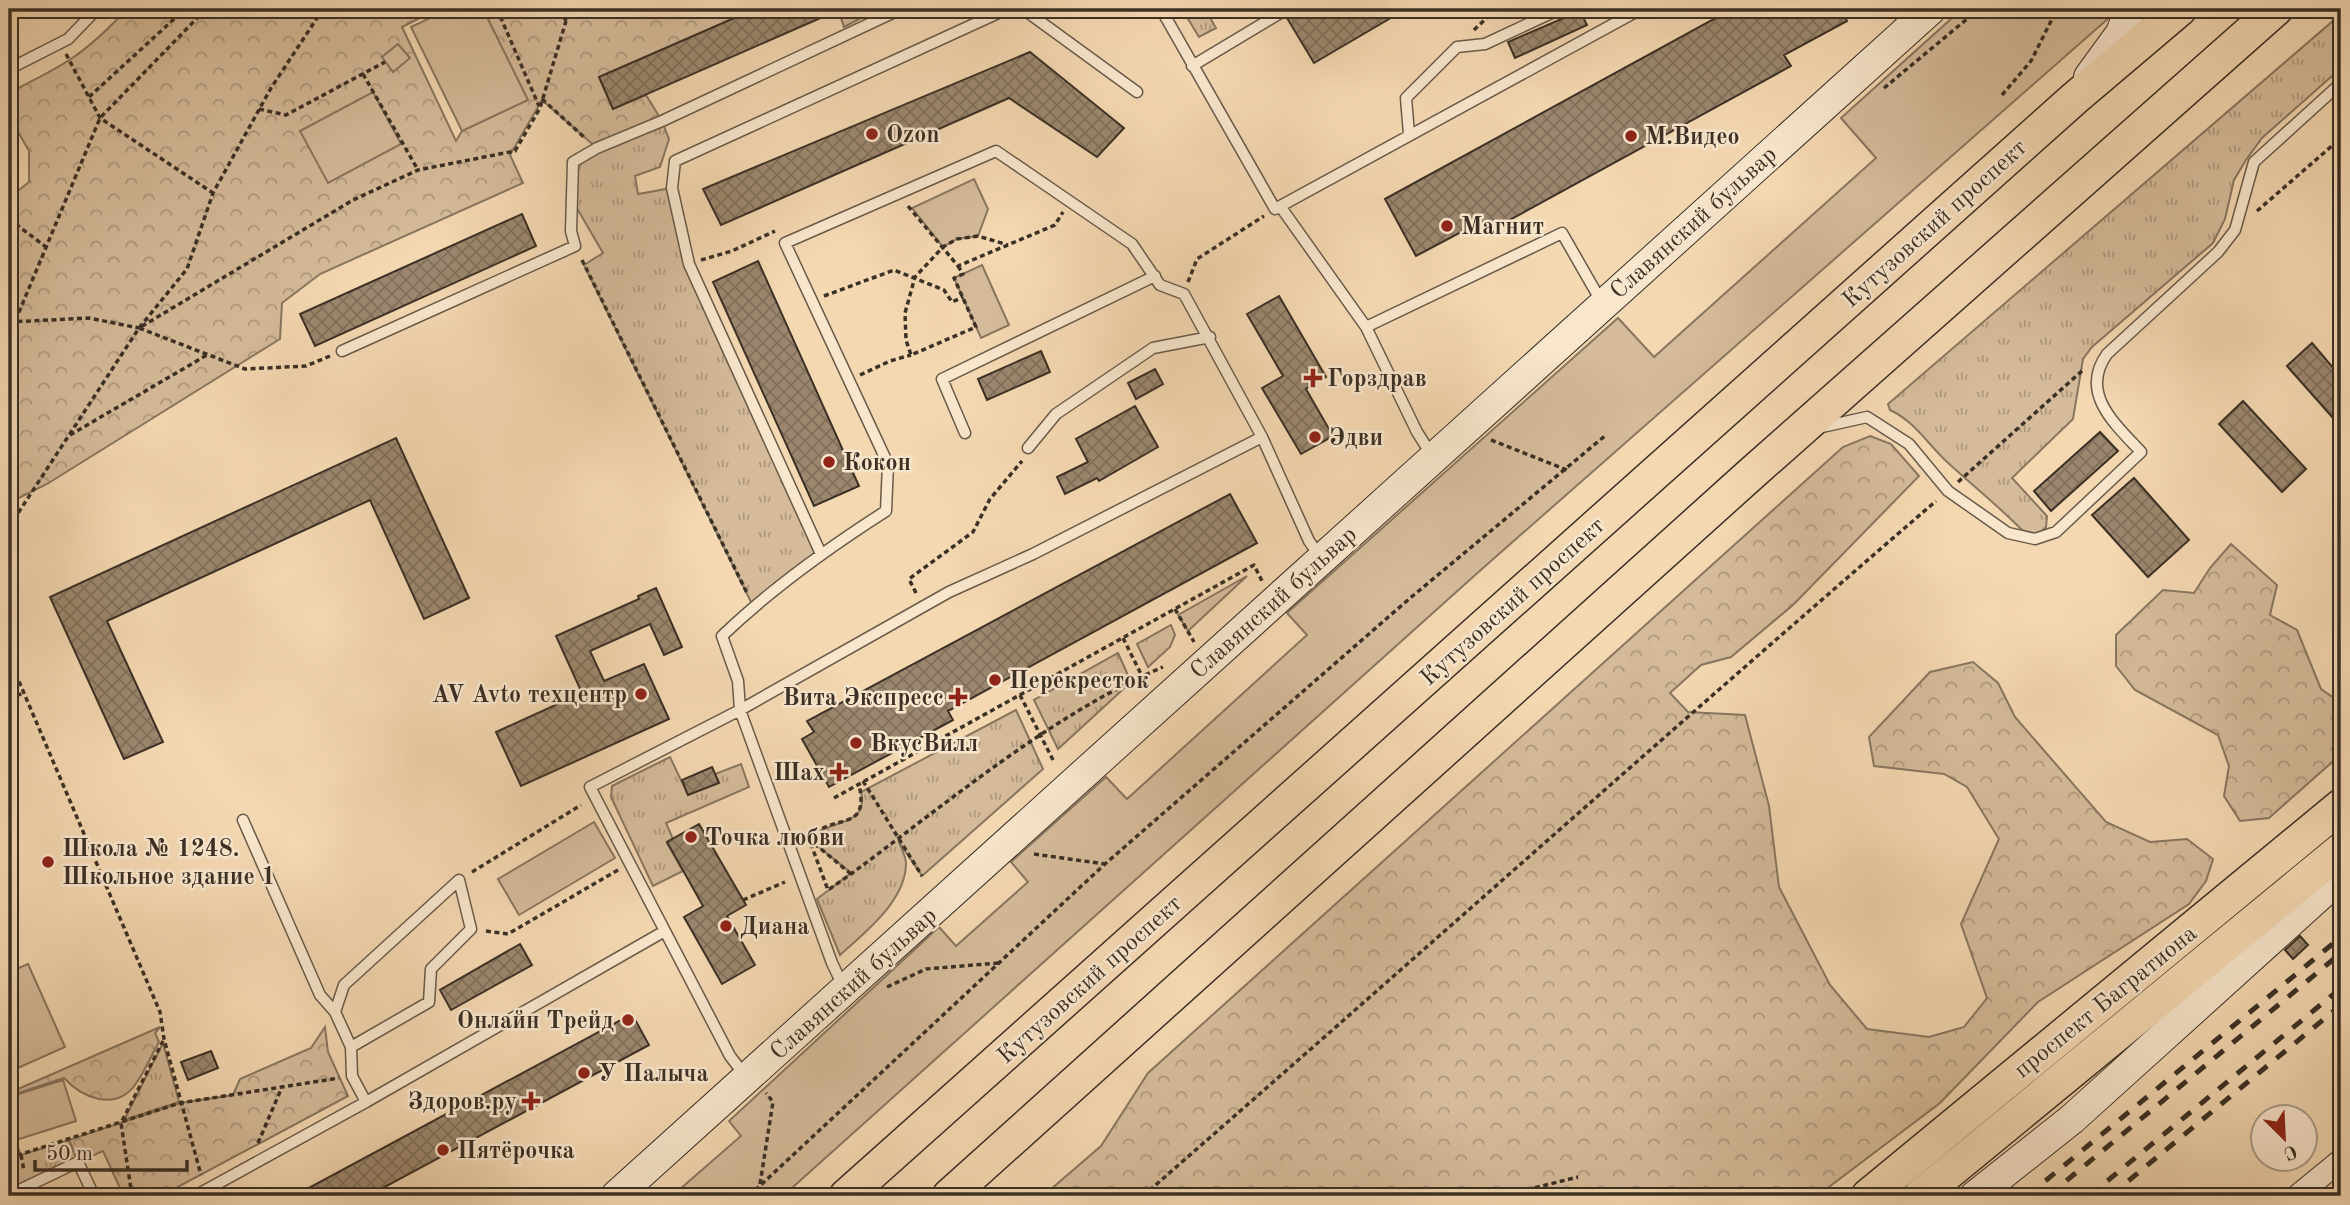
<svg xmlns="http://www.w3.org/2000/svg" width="2350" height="1205" viewBox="0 0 2350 1205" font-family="'Old Standard TT',serif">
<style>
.grass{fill:url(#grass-tufts);stroke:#88765f;stroke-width:2}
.forest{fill:url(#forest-crowns);stroke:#88765f;stroke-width:2}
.park{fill:#d5bb9a;stroke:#88765f;stroke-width:2}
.building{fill:url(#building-cross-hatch);stroke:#3b3024;stroke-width:2}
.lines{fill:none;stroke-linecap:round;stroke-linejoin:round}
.lane-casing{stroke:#695a48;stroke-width:13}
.street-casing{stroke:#695a48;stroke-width:24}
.secondary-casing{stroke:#3b3024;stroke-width:32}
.primary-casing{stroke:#3b3024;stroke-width:36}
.path{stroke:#3b3024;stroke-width:3.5;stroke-dasharray:5 3.5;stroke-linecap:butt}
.lane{stroke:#f8e6cd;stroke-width:10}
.street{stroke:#f8e6cd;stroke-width:21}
.secondary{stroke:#f8e6cd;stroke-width:30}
.primary{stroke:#f4d8b2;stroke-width:33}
.rail{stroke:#3b3024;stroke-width:5;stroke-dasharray:12 12;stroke-linecap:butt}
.poi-dot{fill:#8f2418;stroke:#f8e6cd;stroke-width:2.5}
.labels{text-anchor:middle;stroke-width:5;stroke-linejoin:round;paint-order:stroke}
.poi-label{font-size:24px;font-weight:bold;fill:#3b3024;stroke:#f8e6cd;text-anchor:start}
.street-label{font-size:24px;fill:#3b3024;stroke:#f8e6cd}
</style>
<defs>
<pattern id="grass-tufts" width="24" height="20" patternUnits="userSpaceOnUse" patternTransform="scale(1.75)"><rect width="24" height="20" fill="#d5bb9a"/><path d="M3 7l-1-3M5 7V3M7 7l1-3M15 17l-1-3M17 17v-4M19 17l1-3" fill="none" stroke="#ae987d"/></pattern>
<pattern id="forest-crowns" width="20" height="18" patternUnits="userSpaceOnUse" patternTransform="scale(1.75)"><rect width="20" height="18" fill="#d5bb9a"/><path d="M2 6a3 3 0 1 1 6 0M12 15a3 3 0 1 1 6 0" fill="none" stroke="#ae987d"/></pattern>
<pattern id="building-cross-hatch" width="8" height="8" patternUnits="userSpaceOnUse" patternTransform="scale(1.75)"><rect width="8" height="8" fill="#9b876e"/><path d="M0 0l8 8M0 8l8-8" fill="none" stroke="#806f5a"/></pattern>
</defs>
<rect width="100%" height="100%" fill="#f4d8b2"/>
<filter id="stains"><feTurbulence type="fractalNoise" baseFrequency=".00286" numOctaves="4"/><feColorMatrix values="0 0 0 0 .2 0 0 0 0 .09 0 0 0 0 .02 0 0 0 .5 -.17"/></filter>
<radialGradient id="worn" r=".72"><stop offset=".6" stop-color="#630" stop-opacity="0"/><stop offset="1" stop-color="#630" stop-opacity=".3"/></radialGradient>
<path class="grass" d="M1182,9h23l11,19 -17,9z
M2341,14v54l-79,70 -16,22 -12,20 -9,39 -12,24 -121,104 -9,12 -10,60 -61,59 35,38 -1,11 -7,7 -12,1c-26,-27 -54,-49 -81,-74 -19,-18 -32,-40 -56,-51l-2,-6z
M662,121l7,18 -9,28 -25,9 3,18 34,-6 17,76 132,290 -68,52 -169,-341 19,-12 -32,-55 2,-36z
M1247,576l-59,55 -10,-16z
M1171,625l4,10 -5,12 -22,20 -11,-23z
M1118,653l13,29 -73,67 -24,-49z
M1016,710l27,59 -121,107 -23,-34c2,6 7,15 7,21 0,38 -41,69 -66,92l-23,-56 34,-26 -42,-34c18,-21 60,-10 52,-47z
M670,757l18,38 30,-12 -3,-9 26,-10 8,23 -83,36 7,16 -6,4 16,28 -30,15 -42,-89 1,-11z
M163,1043l16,59 -55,18z
M9,1126l12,29 48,-15 9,22 -69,33z"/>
<path class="forest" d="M127,9h311l-36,18 54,114 6,-10 65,-31 -44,-91h272l-156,68 14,32 33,-14 16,26 -65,27 -55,-48 -32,55 13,28 -203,91 -38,29 -2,36 -233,145 -38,19v-305l20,-16v-31l-16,-28 -3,-31c55,-27 75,-38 117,-83z
M838,9h40l-34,18z
M1870,436l21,8 28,32 -126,129 -62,52 -30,8 -31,28 18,19 57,3 24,91 10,81 51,98 37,44 62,8 35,-10 23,-29 -26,-74 38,-85 -32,-52 -23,-13 -70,-8 -5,-29 61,-65 43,-10 25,21 17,34 91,105 44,20 37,-3 26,20 -7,22 -17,23 -151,98 -98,101 -123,93h-774l58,-50 47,-73 695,-626z
M2231,544l46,41 -7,30 27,15 24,59 20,14 -2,53 -70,62 -29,3 -16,-25 5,-30 -11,-31 -83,-45 -19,-24v-31l47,-45 31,3 16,-25z
M160,1027l-5,6 4,9c-8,14 -15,31 -24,43 -20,27 -54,12 -71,-7l-55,18v-3z
M325,1027l3,25 20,44 -187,100h-58l17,-8 -17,-37 -25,11 -9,-22 111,-37 53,-8 7,-16 71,-31z"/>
<path class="park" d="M449,9h34l45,91 -66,31 -51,-104z
M1962,9h157l-636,559 -700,628h-111l69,-60 -12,-15 210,-194 17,19 72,-64 -17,-20 95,-85 21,22 180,-164 -20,-22 331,-295 36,39 222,-199 -35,-40z
M398,44l12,14 -17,14 -11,-15z
M373,92l28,52 -73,39 -28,-52z
M974,179l14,30 -10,27 -21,3 -14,8 -31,-39z
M982,265l27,60 -28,13 -27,-60z
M594,822l21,36 -96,57 -21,-36z
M28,964l37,83 -56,25v-100z
M63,1080l13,41 -63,20 -4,-15v-29z"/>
<path class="building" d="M755,9h86l-228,100 -14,-32z
M1298,9h108l-92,54 -27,-45z
M1732,9h109l6,12 -63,34 7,11 -307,168 -6,-11 -62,33 -31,-57z
M1580,11l7,14 -72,33 -7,-16z
M1030,52l94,76 -27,29 -88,-59 -288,127 -18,-36z
M522,214l14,32 -221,100 -15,-32z
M758,261l101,225 -45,20 -101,-224z
M1279,296l47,81 -20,12 27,47 -32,18 -39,-66 21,-12 -36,-62z
M2312,343l29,34v50l-54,-61z
M1041,351l9,21 -63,28 -9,-21z
M1155,369l8,15 -27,15 -8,-16z
M2243,401l63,68 -24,23 -63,-68z
M1135,406l23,41 -59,34 -2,-3 -32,16 -8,-17 31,-15 -12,-23z
M2100,432l18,19 -67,60 -17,-20z
M396,438l73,160 -45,21 -54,-119 -263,121 56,121 -39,17 -74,-162z
M2134,478l55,62 -41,37 -56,-62z
M1230,494l27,49 -309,168 5,9 -124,67 -27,-48 12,-7 -7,-11z
M656,588l26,59 -18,8 -14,-31 -60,27 14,30 40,-17 25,55 -148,67 -25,-54 86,-39 -26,-57 83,-37 -1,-3z
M712,767l7,16 -31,12 -6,-15z
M699,824l47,81 -19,11 28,49 -33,19 -38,-67 19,-11 -36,-64z
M2300,936l8,9 -15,14 -8,-9z
M520,944l12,21 -81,45 -11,-20z
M632,1014l17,31 -281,151h-74z
M211,1051l7,17 -30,12 -7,-18z"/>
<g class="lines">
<g class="lane-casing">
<path id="lane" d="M1023,9l114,83
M1161,9l114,200 366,-200
M1895,9l13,17
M1192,66l95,-57
M9,69l59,-30 29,-30
M1409,134l-3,-36 51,-51 28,-3 75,-35
M1280,206l86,121 51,105 16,25
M1366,327l196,-94 39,68
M342,351l233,-105 -4,-15 2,-69 24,-14 65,-27 239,-112
M1822,427l45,-10 42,27 39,47 60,42 27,6 21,-7 85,-80c-26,-28 -62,-59 -34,-98l111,-102 17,-22 19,-68 87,-79
M965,433l-23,-54 213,-103
M1028,448l28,-34 97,-66 57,-11
M821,554l-132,-290 -17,-76 3,-27 332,-152
M243,820l77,175 15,17 16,35 78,-45 2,-33 40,-40 -12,-49 -115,105 -9,27
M844,988l-12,-25 -92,-253 209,-118 84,-38 229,-117
M746,1077l-16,-21 -140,-269 150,-77 -2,-29 -16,-45c50,-48 106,-88 164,-125l2,-47 -103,-221 211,-92 136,93 28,41 24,9 78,143 47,104 12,17
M366,1102l297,-170
M9,1195l69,-33 16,34
M195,1196l171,-94 -14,-26 -1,-29"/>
</g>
<g class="street-casing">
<path id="street" d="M2297,1196l44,-36"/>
</g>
<g class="secondary-casing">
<path id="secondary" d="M2089,77l32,-44 9,-24
M616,1196l1315,-1187
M1975,1196l97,-77 269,-243"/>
</g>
<g class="primary-casing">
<path id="primary" d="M846,1196l1229,-1098 105,-89
M949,1196l802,-722 525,-465
M1868,1196l473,-390
M1920,1196l421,-346"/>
</g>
<path class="path" d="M497,9l42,97
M560,9l6,12
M1474,30l22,-21
M66,54l34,64 113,75
M363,74l55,96
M1884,88l95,-79
M2002,95l29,-34 26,-52
M89,97l96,-88
M542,99l43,39
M259,109l27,6 99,-53
M908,206l50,60 97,-41 8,-13
M2257,211l84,-73
M9,219l37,28
M582,260l166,335
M701,260l31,-9 43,-20
M958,266l5,8 -9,4 22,49 -65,28 -5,-15 -1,-27 10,-36 28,-30 14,-8 21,-3 30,9
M1188,282l9,-23 67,-43
M824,296l70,-26 50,20 8,12 11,-5
M9,322l80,-4 50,10
M9,336l91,-218 106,-109
M330,356l-24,10 -61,3 -106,-41 214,-128 65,-30 97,-19 25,-43 26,-87 10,-12
M860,375l30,-14 21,-6
M70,435l137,-80
M1491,440l76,30
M1958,482l125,-112
M9,527l130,-199 48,-59 26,-76 58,-105 52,-79
M916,593l-7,-14 64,-47 17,-33 32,-38
M1175,609l19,33
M1123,638l22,44
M9,658l151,354 4,27 37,136
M1020,695l33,65
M9,699l14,-6
M863,781l59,95
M834,798l420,-233 8,16
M809,839c24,-28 61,-4 50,-55
M1034,854l71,10
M472,872l109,-67
M851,874l-42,-35 19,51 23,-16c96,-71 203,-161 312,-207
M9,886l10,23 -10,4
M743,900l42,-18
M486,931l22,3 110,-64
M887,987l39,-18 72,-6
M258,1143l24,-56
M21,1155l3,16
M9,1158l171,-55 159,-25
M760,1184l13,-82 -7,-9
M132,1196l-11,-73 42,-82
M749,1196l356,-332 304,-265 197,-164
M1143,1196c265,-231 527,-466 793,-695
M1502,1196l76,-19"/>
<use href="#lane" class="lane"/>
<use href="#street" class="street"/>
<use href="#secondary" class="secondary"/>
<use href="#primary" class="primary"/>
<path class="rail" d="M2027,1196l314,-259
M2048,1196l293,-243
M2089,1196l252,-208
M2110,1196l231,-191"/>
</g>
<g class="poi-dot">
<circle cx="872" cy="134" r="7"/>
<circle cx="1631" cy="136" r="7"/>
<circle cx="1447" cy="226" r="7"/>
<path d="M1309.5 367.5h7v7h7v7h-7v7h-7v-7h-7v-7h7z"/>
<circle cx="1315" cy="437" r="7"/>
<circle cx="829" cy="462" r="7"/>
<circle cx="995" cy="680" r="7"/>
<circle cx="641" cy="694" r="7"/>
<path d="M954.5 686.5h7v7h7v7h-7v7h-7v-7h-7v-7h7z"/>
<circle cx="856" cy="743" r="7"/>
<path d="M835.5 761.5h7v7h7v7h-7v7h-7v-7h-7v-7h7z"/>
<circle cx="691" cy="837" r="7"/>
<circle cx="48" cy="862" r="7"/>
<circle cx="726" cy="926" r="7"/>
<circle cx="628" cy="1020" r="7"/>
<circle cx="584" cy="1073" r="7"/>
<path d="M527.5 1090.5h7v7h7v7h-7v7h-7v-7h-7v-7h7z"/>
<circle cx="443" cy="1150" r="7"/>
</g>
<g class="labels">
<g class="poi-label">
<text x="886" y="142">Ozon</text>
<text x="1645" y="144">М.Видео</text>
<text x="1461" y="234">Магнит</text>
<text x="1327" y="386">Горздрав</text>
<text x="1329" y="445">Эдви</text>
<text x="843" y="470">Кокон</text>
<text x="1009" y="688">Перекресток</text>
<text x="627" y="702" text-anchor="end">AV Avto техцентр</text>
<text x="944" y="705" text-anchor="end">Вита Экспресс</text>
<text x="870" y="751">ВкусВилл</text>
<text x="825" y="780" text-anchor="end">Шах</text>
<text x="705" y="845">Точка любви</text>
<text x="62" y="856">Школа № 1248.<tspan x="62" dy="28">Школьное здание 1</tspan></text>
<text x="740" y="934">Диана</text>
<text x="614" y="1028" text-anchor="end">Онлайн Трейд</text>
<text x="598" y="1081">У Палыча</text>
<text x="517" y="1109" text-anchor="end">Здоров.ру</text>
<text x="457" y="1158">Пятёрочка</text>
</g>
<g class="street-label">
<text transform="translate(1693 222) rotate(-42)" y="8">Славянский бульвар</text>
<text transform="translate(1934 223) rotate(-42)" y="8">Кутузовский проспект</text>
<text transform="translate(1512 601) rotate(-42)" y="8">Кутузовский проспект</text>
<text transform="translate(1273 602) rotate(-42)" y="8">Славянский бульвар</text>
<text transform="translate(1089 979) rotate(-42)" y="8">Кутузовский проспект</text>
<text transform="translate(853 983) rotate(-42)" y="8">Славянский бульвар</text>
<text transform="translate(2105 1001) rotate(-39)" y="8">проспект Багратиона</text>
</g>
</g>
<rect width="2350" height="1205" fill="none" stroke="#f4d8b2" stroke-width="35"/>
<rect x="10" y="10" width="2329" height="1184" fill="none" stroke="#3b3024" stroke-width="3.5"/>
<rect x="18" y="18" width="2315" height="1170" fill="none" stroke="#3b3024" stroke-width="2"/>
<g transform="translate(2284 1138) rotate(156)"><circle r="33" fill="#f8e6cd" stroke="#ac9d89" stroke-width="2"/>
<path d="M0-5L12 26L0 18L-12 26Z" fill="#8f2418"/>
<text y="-10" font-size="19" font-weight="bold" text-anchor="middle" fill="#3b3024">С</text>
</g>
<path d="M35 1160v10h152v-10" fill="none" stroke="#3b3024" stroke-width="3.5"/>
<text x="46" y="1160" font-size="21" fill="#3b3024" stroke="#f8e6cd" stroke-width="5" paint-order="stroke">50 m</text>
<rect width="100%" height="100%" filter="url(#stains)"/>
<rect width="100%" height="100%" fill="url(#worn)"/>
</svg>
